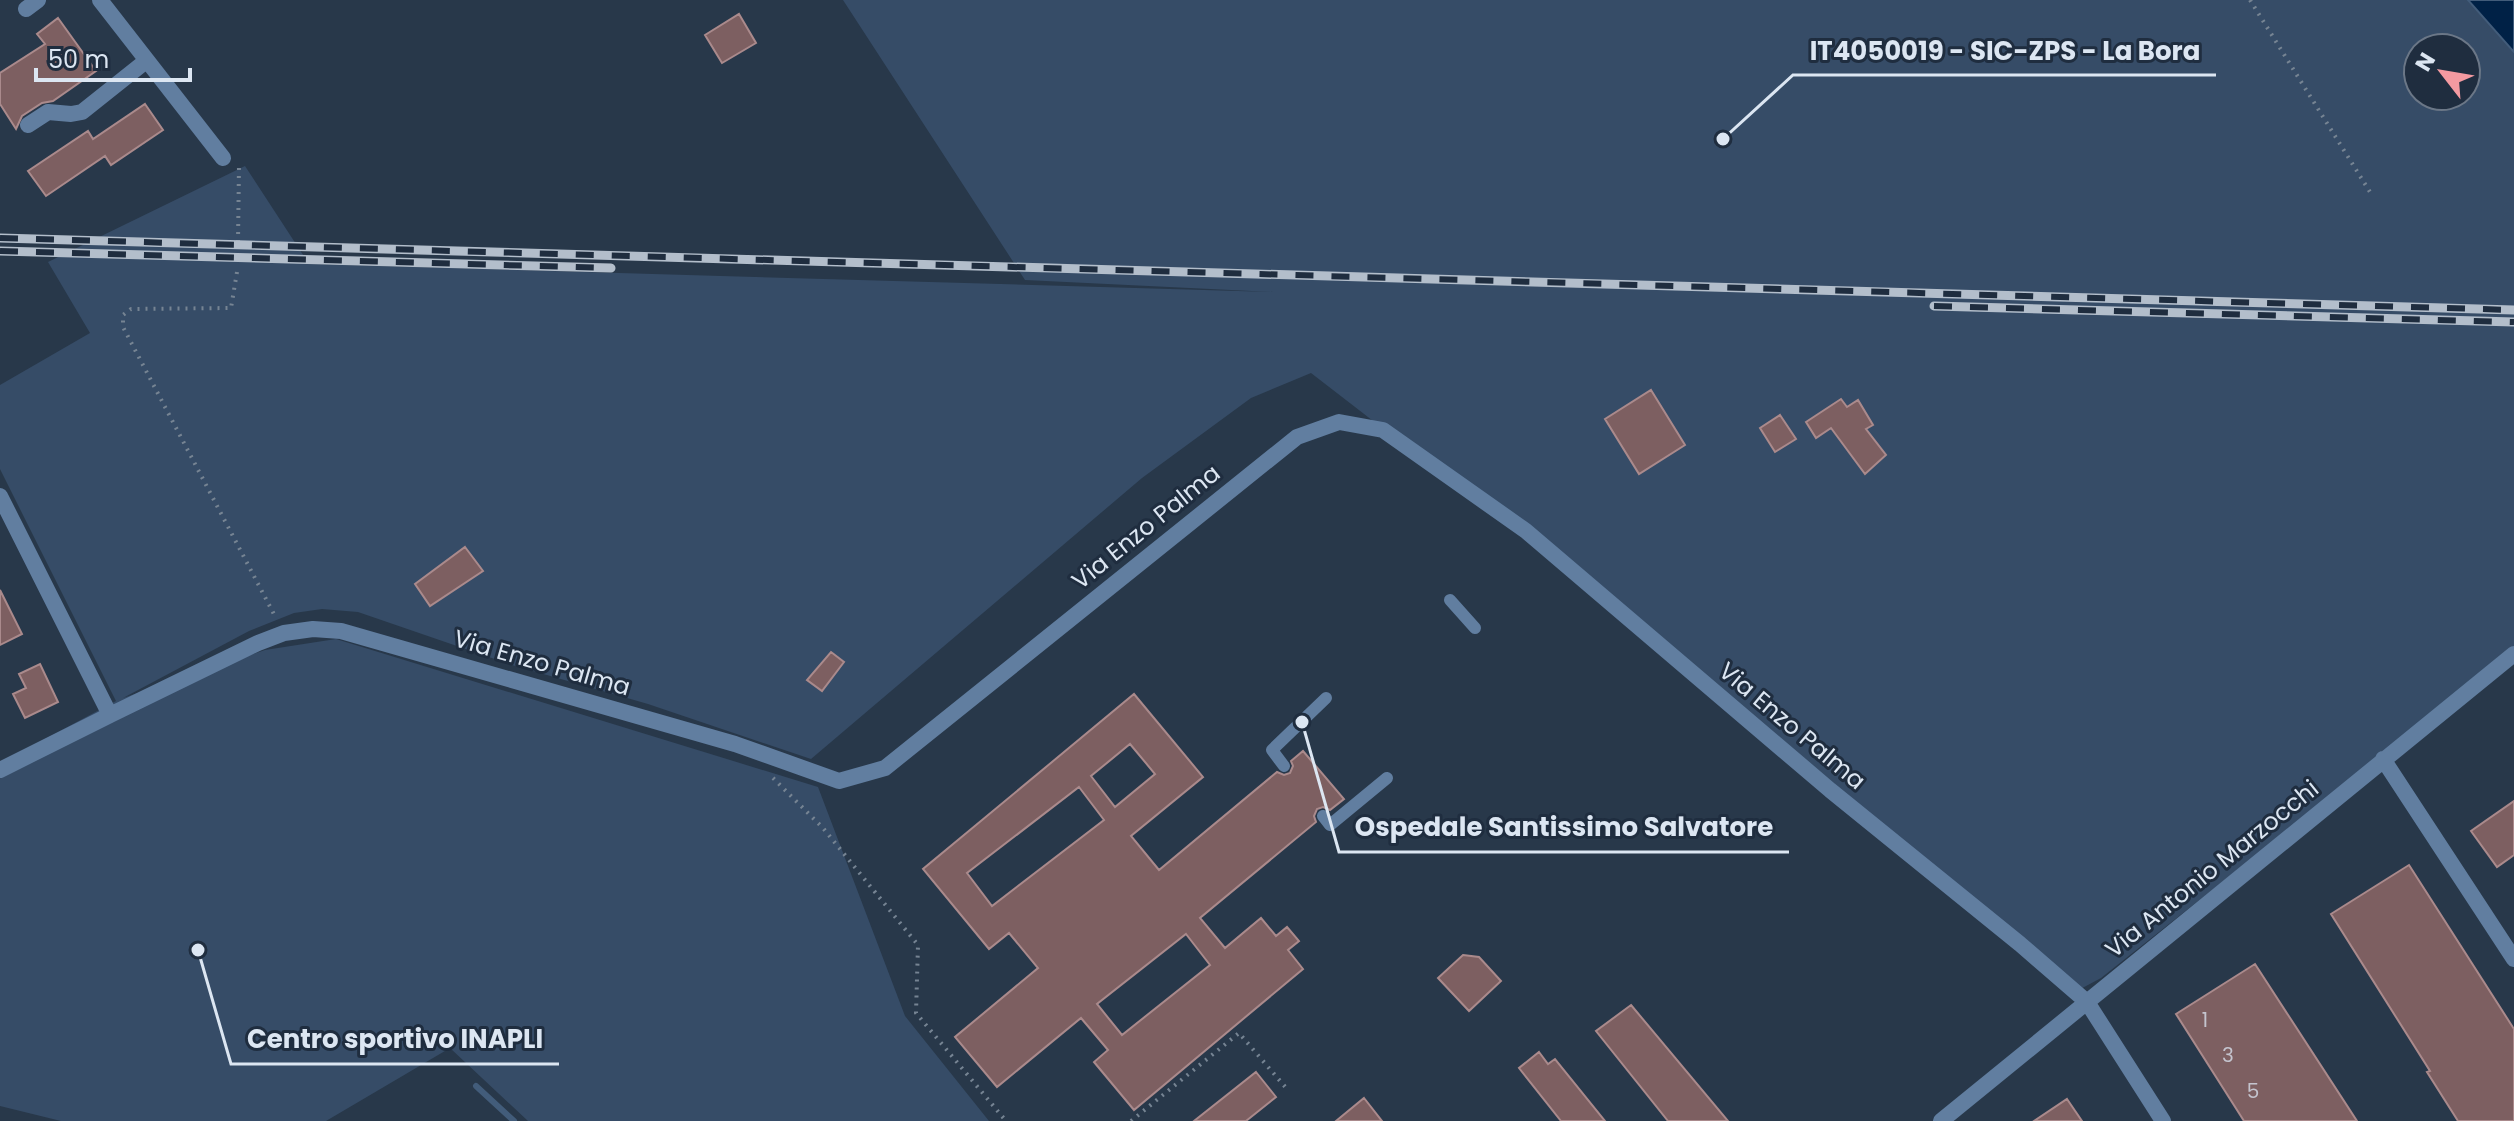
<svg xmlns="http://www.w3.org/2000/svg" width="2514" height="1121" viewBox="0 0 2514 1121" font-family="Poppins,sans-serif">
<style>
.green{fill:#364c67;fill-rule:evenodd}
.water{fill:#002146;stroke:#425c7a;stroke-width:2}
.lines{fill:none;stroke-linecap:round;stroke-linejoin:round}
.stream{stroke:#425c7a;stroke-width:6}
.building{fill:#7d5f61;stroke:#aa8a8c;stroke-width:2;fill-rule:evenodd}
.path{stroke:#768493;stroke-width:4;stroke-dasharray:2 6;stroke-linecap:butt}
.lane{stroke:#617ea0;stroke-width:12}
.street{stroke:#617ea0;stroke-width:16}
.rail-casing{stroke:#b3becb;stroke-width:9}
.rail{stroke:#1f2d3f;stroke-width:6;stroke-dasharray:18;stroke-linecap:butt}
.labels{text-anchor:middle;stroke-width:6;stroke-linejoin:round;paint-order:stroke}
.number-label{font-size:20px;fill:#c4c4ce}
.street-label{font-size:24px;fill:#dce6f2;stroke:#1f2d3f}
.leader{fill:none;stroke:#dce6f2;stroke-width:3}
.callout-dot{fill:#dce6f2;stroke:#1f2d3f;stroke-width:3}
.callout-label{font-size:26px;text-anchor:middle;font-weight:bold;fill:#dce6f2;stroke:#1f2d3f;stroke-width:6;stroke-linejoin:round;paint-order:stroke}
</style>
<rect width="100%" height="100%" fill="#28384a"/>
<path class="green" d="M843,0h1671v646l-129,107 -284,225 -28,15 -437,-369 -325,-251 -60,25 -109,80 -331,281 -163,-55 -136,-39 -154,-53 -36,-3 -28,4 -45,18 -126,67 142,-48 71,-11 482,148 87,229 84,105h-461l-78,-73 -124,73h-265l-61,-15v-343l116,-62 -116,-232v-84l90,-52 -42,-71 197,-96 64,98 964,28 -248,-12zM2418,48h48v48h-48z"/>
<path class="water" d="M2468,0h46v52z"/>
<g class="lines">
<path class="stream" d="M476,1086l38,35"/>
</g>
<path class="building" d="M739,14l17,29 -34,20 -17,-28z
M58,18l38,53 -43,30 -11,2 -20,13 -6,13 -16,-25v-31l45,-29 -8,-10z
M145,104l18,26 -52,35 -6,-9 -59,40 -18,-25 60,-40 5,8z
M1651,390l34,55 -46,29 -34,-55z
M1841,399l6,8 11,-7 15,25 -7,4 20,26 -21,19 -34,-46 -15,10 -10,-16z
M1780,415l16,24 -21,13 -15,-24z
M465,547l18,24 -53,35 -15,-22z
M0,590l22,44 -22,11z
M831,652l13,10 -22,29 -15,-11z
M40,664l18,38 -33,16 -12,-24 13,-6 -7,-14z
M1134,694l69,83 -72,59 28,34 118,-98 7,3 6,-2 3,-7 -2,-5 12,-10 41,48 -14,11 -7,-3 -6,2 -3,7 2,6 -116,96 25,30 36,-30 15,18 11,-9 12,14 -11,9 15,19 -169,141 -40,-48 14,-12 -27,-32 -84,69 -42,-50 83,-69 -29,-35 -20,16 -66,-80zM1130,744l25,30 -40,33 -24,-31zM1079,787l25,33 -112,86 -25,-33zM1186,934l24,31 -88,70 -25,-31z
M2514,801v54l-17,12 -26,-36z
M2409,865l105,164v92h-56l-31,-49 3,-1 -99,-157z
M1463,955l16,2 22,24 -32,30 -31,-33z
M2255,964l102,157h-113l-68,-107z
M1631,1005l97,116h-60l-72,-90z
M1539,1052l9,12 7,-5 50,62h-44l-42,-53z
M1256,1072l20,25 -30,24h-52z
M1364,1098l18,23h-46z
M2067,1099l15,22h-48z"/>
<g class="lines">
<path class="path" d="M2250,0l120,192
M238,242l1,-77
M237,272l-6,36 -100,1 -8,6v12l153,291
M773,778l50,50 95,117 -2,68 90,108
M1131,1121l108,-88 48,56"/>
<path class="lane" d="M1450,600l25,28
M1284,766l-12,-16 54,-52
M1323,816l7,9 57,-47"/>
<path class="street" d="M100,0l123,158
M26,9l12,-9
M28,125l20,-13 23,2 11,-2 64,-51
M0,496l110,219 -110,55
M110,715l148,-72 26,-10 29,-4 28,2 394,113 104,37 46,-13 412,-331 42,-15 44,8 143,101 304,259 190,154 67,58 76,119
M2383,759l131,200
M1941,1121l573,-467"/>
<g class="rail-casing">
<path id="rail" d="M0,238l2514,72
M0,251l611,17
M1934,306l580,16"/>
</g>
<use href="#rail" class="rail"/>
</g>
<g class="labels">
<g class="number-label">
<text x="2205" y="1027">1</text>
<text x="2228" y="1062">3</text>
<text x="2253" y="1098">5</text>
</g>
<g class="street-label">
<text transform="translate(1146 527) rotate(-39)" y="8">Via Enzo Palma</text>
<text transform="translate(542 663) rotate(16)" y="8">Via Enzo Palma</text>
<text transform="translate(1792 726) rotate(40)" y="8">Via Enzo Palma</text>
<text transform="translate(2212 869) rotate(-39)" y="8">Via Antonio Marzocchi</text>
</g>
</g>
<path class="leader" d="M1723 139L1793 75H2216M1302 722L1339 852H1789M198 950L231 1064H559"/>
<g class="callout-dot">
<circle cx="1723" cy="139" r="8"/>
<circle cx="1302" cy="722" r="8"/>
<circle cx="198" cy="950" r="8"/>
</g>
<g class="callout-label">
<text x="2005" y="60">IT4050019 - SIC-ZPS - La Bora</text>
<text x="1564" y="836">Ospedale Santissimo Salvatore</text>
<text x="395" y="1048">Centro sportivo INAPLI</text>
</g>
<g transform="translate(2442 72) rotate(301)"><circle r="38" fill="#1f2d3f" stroke="#6b7787" stroke-width="2"/>
<path d="M0-6L14 30L0 20L-14 30Z" fill="#f49aa1"/>
<text y="-12" font-size="22" font-weight="bold" text-anchor="middle" fill="#dce6f2">N</text>
</g>
<path d="M36 68v12h154v-12" fill="none" stroke="#dce6f2" stroke-width="4"/>
<text x="48" y="68" font-size="24" fill="#dce6f2" stroke="#1f2d3f" stroke-width="6" paint-order="stroke">50 m</text>
</svg>
